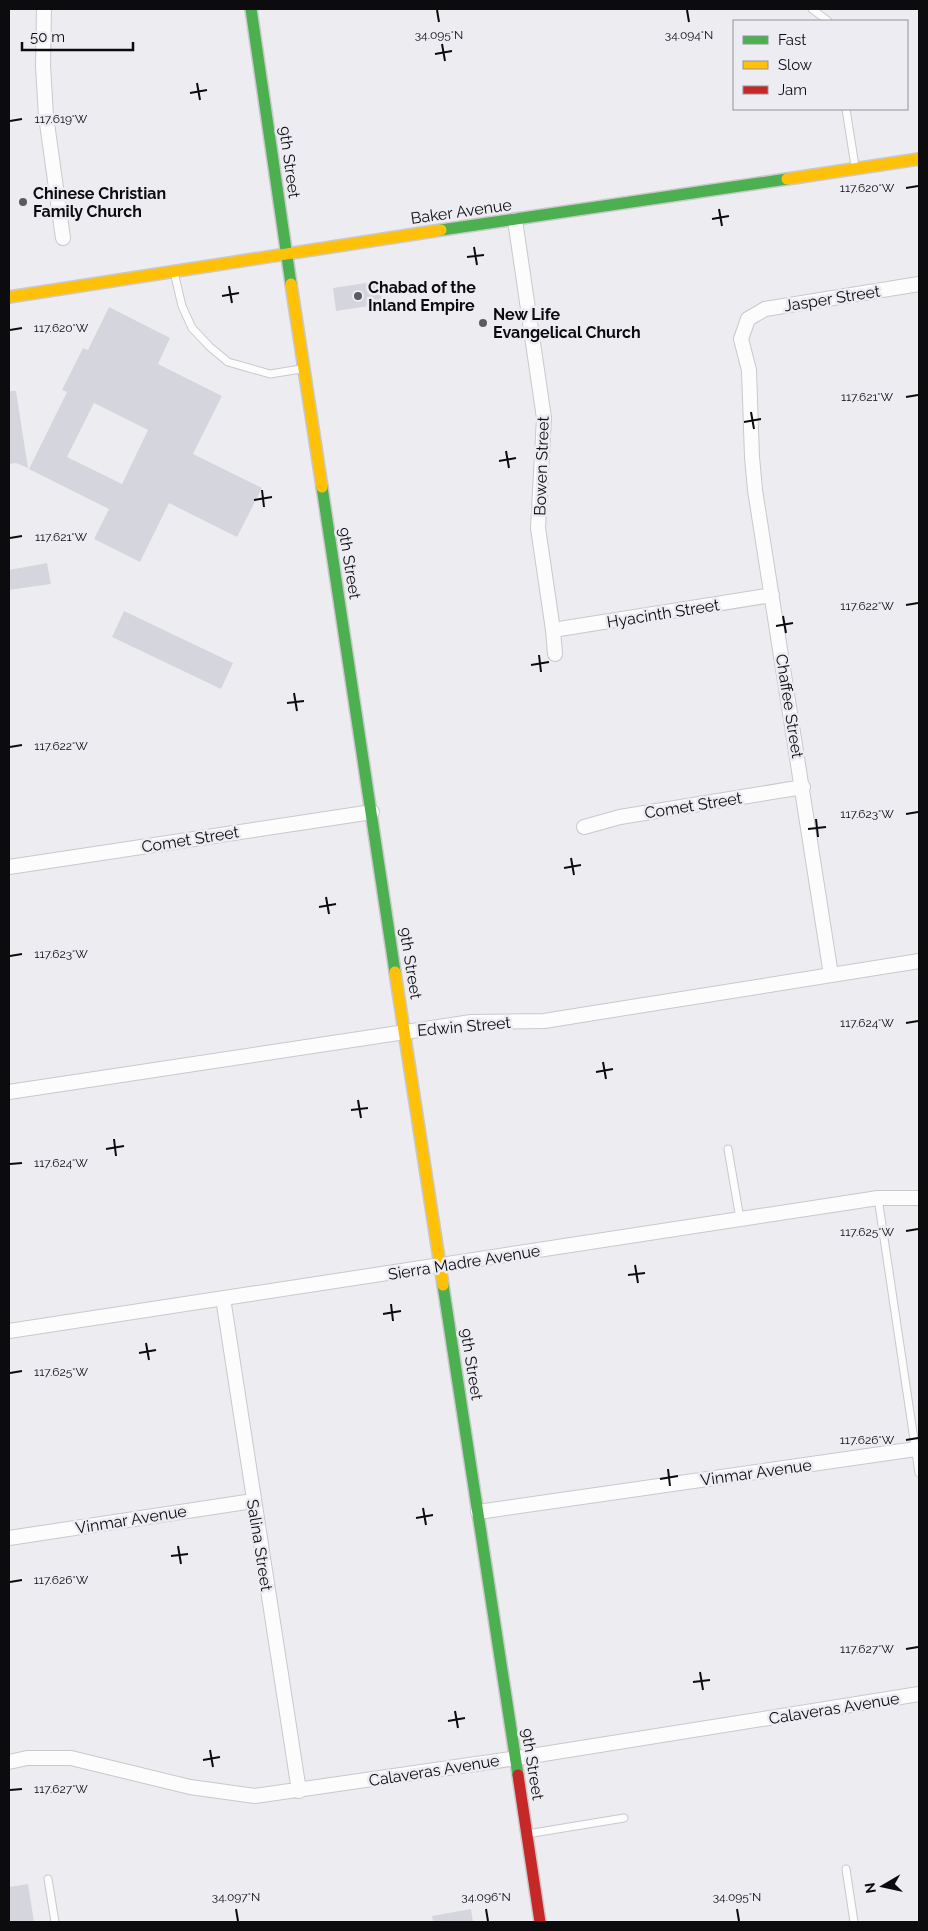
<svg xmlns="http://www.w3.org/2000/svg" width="928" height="1931" viewBox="0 0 928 1931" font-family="Raleway,sans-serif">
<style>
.building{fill:#d5d5de;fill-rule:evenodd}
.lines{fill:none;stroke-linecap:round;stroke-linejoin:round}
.lane-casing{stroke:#c9c9cc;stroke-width:9}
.street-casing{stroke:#c9c9cc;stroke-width:16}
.fast-casing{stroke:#c9c9cc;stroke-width:14}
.slow-casing{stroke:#c9c9cc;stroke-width:14}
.jam-casing{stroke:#c9c9cc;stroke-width:14}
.lane{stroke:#fcfcfd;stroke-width:7}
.street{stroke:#fcfcfd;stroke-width:14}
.fast{stroke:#4caf50;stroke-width:11}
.slow{stroke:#ffc107;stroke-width:11}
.jam{stroke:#c62828;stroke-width:11}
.ticks{fill:none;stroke:#0c0c0e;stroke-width:2}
.poi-dot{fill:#5b5b5d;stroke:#ececf2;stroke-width:2}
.labels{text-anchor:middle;stroke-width:5;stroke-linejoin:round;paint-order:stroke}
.street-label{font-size:16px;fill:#0c0c0e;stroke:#ececf2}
.poi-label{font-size:16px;font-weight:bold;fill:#0c0c0e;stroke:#ececf2;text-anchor:start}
.ticks-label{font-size:12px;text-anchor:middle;fill:#0c0c0e;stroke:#ececf2;stroke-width:5;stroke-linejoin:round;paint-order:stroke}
</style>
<rect width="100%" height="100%" fill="#ededf1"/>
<path class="building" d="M379,281l4,23 -47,7 -3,-23z
M109,307l61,31 -12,26 64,32 -29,58 69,34 -25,49 -68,-34 -29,59 -46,-23 15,-30 -80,-40 38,-77 -5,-2 21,-42 5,2zM94,403l54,27 -26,54 -55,-27z
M9,391h7l12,77 -12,-5 -7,1z
M47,563l4,21 -42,6v-20z
M124,611l109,52 -12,26 -109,-52z
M28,1884l6,38h-25v-35z
M471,1909l2,13h-40l-1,-6z"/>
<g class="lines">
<g class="lane-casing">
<path id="lane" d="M812,9l16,12
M846,109l9,57
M174,272l8,34 10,22 18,19 18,15 42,12 31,-5
M728,1149l12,70
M878,1198l41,275
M527,1834l97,-16
M846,1869l8,53
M48,1879l7,43"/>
</g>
<g class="street-casing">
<path id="street" d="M44,9l-1,57 3,50 17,122
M515,220l29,198 -6,110 15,102 2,24
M553,630l219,-35
M584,827l36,-10 183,-30
M9,867l363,-55
M831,975l-76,-485 -3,-33 -3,-87 -8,-31 7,-20 17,-10 154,-25
M9,1092l462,-70 73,-1 375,-60
M223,1298l76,493
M9,1331l869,-133h41
M478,1512l438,-63
M9,1538l244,-37
M9,1762l18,-4h44l119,29 65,9 276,-40 388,-62"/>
</g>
<g class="fast-casing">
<path id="fast" d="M251,9l40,275
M441,230l346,-51
M322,487l73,485
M443,1285l75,490"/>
</g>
<g class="slow-casing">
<path id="slow" d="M787,179l132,-20
M291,284l31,203
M9,297l432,-67
M395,972l48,313"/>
</g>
<g class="jam-casing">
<path id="jam" d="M518,1775l22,147"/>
</g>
<use href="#lane" class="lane"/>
<use href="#street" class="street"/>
<use href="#fast" class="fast"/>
<use href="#slow" class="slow"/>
<use href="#jam" class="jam"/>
</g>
<path class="ticks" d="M437,10l2,12M687,10l2,12M442,44l3,17M435,54l17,-3M197,83l3,17M190,93l17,-3M10,121l12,-2M906,188l12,-2M719,209l3,17M712,219l17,-3M474,247l3,18M467,257l17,-2M229,286l3,17M222,296l17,-3M10,330l12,-2M906,397l12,-2M751,412l3,17M744,422l17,-3M506,451l3,17M499,461l17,-3M262,490l2,17M254,500l18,-3M10,538l12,-2M906,605l12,-2M783,616l3,17M776,626l17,-3M539,655l2,17M531,665l18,-3M294,693l3,18M287,703l17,-2M10,747l12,-2M906,814l12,-2M816,819l2,18M808,829l18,-2M571,858l3,17M564,868l17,-3M326,897l3,17M319,907l17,-3M10,956l12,-2M906,1023l12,-2M603,1062l3,17M596,1072l17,-3M358,1100l3,18M351,1110l17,-2M114,1139l2,17M106,1149l18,-3M10,1164l12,-1M906,1231l12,-2M635,1265l3,18M628,1275l17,-2M391,1304l2,17M383,1314l18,-3M146,1343l3,17M139,1353l17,-3M10,1373l12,-2M906,1440l12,-2M668,1469l2,17M660,1479l18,-3M423,1508l3,17M416,1518l17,-3M178,1546l3,18M171,1556l17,-2M10,1582l12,-2M906,1649l12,-2M700,1672l3,18M693,1682l17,-2M455,1711l3,17M448,1721l17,-3M210,1750l3,17M203,1760l17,-3M10,1790l12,-1M236,1909l2,12M486,1909l2,12M737,1909l2,12"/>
<g class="poi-dot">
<circle cx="23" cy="202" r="5"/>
<circle cx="358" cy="296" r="5"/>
<circle cx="483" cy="323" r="5"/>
</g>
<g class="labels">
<g class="street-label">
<text transform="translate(290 162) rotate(82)" y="6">9th Street</text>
<text transform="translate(461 211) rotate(-8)" y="6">Baker Avenue</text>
<text transform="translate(832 298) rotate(-9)" y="6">Jasper Street</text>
<text transform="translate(541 466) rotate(-88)" y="6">Bowen Street</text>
<text transform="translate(350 563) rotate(81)" y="6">9th Street</text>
<text transform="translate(663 613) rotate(-9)" y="6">Hyacinth Street</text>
<text transform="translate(790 706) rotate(81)" y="6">Chaffee Street</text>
<text transform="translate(693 805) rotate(-9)" y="6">Comet Street</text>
<text transform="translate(190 839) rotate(-9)" y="6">Comet Street</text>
<text transform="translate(411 963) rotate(81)" y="6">9th Street</text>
<text transform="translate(464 1026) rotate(-5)" y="6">Edwin Street</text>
<text transform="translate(464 1262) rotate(-9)" y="6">Sierra Madre Avenue</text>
<text transform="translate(472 1364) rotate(81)" y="6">9th Street</text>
<text transform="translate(756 1472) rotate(-8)" y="6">Vinmar Avenue</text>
<text transform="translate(131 1519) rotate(-9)" y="6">Vinmar Avenue</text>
<text transform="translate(260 1545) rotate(81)" y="6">Salina Street</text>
<text transform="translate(834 1708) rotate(-9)" y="6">Calaveras Avenue</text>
<text transform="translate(533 1764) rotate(81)" y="6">9th Street</text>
<text transform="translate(434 1770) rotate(-9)" y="6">Calaveras Avenue</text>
</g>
<g class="poi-label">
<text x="33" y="199">Chinese Christian<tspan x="33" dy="18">Family Church</tspan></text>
<text x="368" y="293">Chabad of the<tspan x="368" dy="18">Inland Empire</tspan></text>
<text x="493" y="320">New Life<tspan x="493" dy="18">Evangelical Church</tspan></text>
</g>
</g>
<g class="ticks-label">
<text x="439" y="39">34.095°N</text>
<text x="689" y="39">34.094°N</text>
<text x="61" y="123">117.619°W</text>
<text x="867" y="192">117.620°W</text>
<text x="61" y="332">117.620°W</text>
<text x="867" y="401">117.621°W</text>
<text x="61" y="541">117.621°W</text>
<text x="867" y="610">117.622°W</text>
<text x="61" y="750">117.622°W</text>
<text x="867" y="818">117.623°W</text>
<text x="61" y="958">117.623°W</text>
<text x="867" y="1027">117.624°W</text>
<text x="61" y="1167">117.624°W</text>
<text x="867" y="1236">117.625°W</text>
<text x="61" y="1376">117.625°W</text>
<text x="867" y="1444">117.626°W</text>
<text x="61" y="1584">117.626°W</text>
<text x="867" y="1653">117.627°W</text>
<text x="61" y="1793">117.627°W</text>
<text x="236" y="1901">34.097°N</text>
<text x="486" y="1901">34.096°N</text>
<text x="737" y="1901">34.095°N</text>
</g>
<rect width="928" height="1931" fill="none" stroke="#0c0c0e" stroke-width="20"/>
<rect x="733" y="20" width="175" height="90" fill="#ececf2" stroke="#929297"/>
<rect x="743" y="36" width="25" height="8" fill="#4caf50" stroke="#929297"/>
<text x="778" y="45" font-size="15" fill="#0c0c0e">Fast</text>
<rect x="743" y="61" width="25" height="8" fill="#ffc107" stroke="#929297"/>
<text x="778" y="70" font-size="15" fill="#0c0c0e">Slow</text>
<rect x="743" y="86" width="25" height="8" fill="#c62828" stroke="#929297"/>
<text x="778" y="95" font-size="15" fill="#0c0c0e">Jam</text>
<g transform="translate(883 1886) rotate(261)" stroke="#ececf2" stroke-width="4" paint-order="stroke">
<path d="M0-4L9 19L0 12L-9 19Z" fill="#0c0c0e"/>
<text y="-8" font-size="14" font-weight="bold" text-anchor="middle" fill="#0c0c0e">N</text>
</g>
<path d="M22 42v8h111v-8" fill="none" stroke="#0c0c0e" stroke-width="2.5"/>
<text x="30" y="42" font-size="15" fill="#0c0c0e" stroke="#ececf2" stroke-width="4" paint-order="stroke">50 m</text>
</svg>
